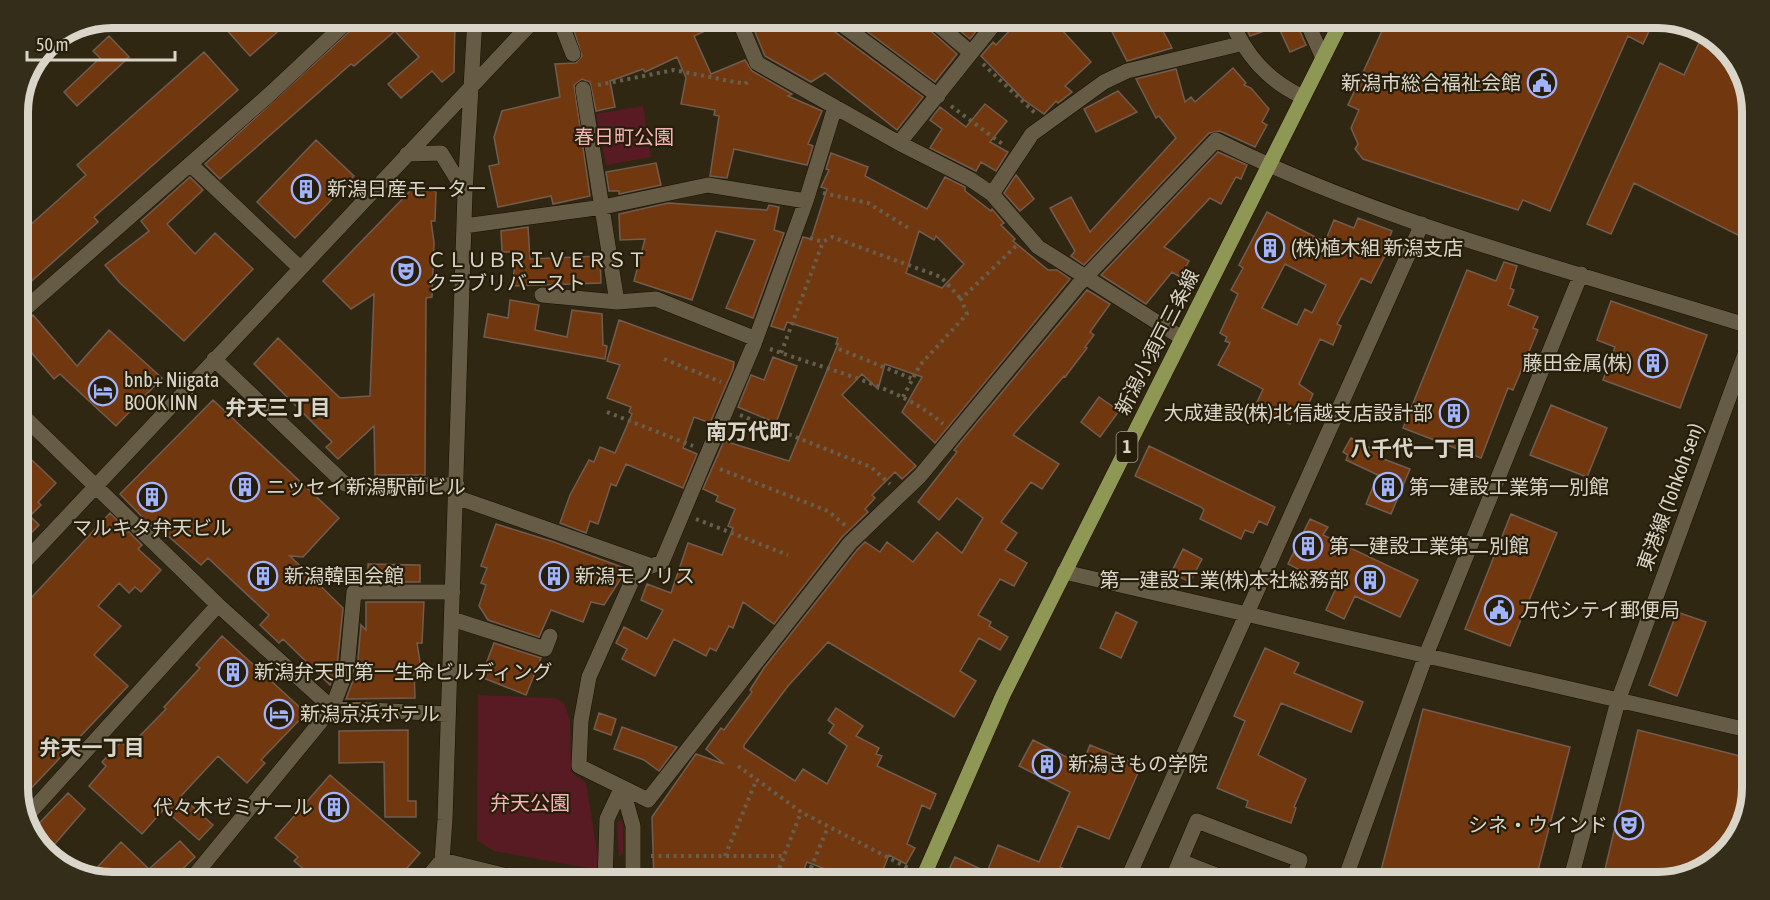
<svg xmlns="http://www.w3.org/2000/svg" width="1770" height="900" viewBox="0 0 1770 900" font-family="'Asap Condensed','Noto Sans JP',sans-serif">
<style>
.green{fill:#581b23}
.building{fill:#713810;stroke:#725c4f;stroke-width:1.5;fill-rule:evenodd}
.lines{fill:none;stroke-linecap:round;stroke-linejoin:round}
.minor-casing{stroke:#181000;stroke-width:16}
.major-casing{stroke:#181000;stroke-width:16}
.path{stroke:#675f4e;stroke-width:4;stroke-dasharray:3 4.5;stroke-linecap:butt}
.minor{stroke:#665c46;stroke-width:15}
.major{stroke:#8f9754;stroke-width:15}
.rail-casing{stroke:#847d6d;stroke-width:7}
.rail{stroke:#261e0a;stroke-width:4.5;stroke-dasharray:14;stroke-linecap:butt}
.labels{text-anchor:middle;stroke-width:4.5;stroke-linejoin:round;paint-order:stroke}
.shield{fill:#261e0a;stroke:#a49e90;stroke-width:1.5}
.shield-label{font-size:18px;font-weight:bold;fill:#dad5c9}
.poi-label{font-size:20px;fill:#dad5c9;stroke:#261e0a;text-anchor:start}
.park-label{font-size:20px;fill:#f4b4b6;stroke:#261e0a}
.street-label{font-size:20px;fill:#dad5c9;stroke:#261e0a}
.neighbourhood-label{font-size:21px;font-weight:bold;fill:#dad5c9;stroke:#261e0a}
.rim{fill:none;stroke:#dad5c9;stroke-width:8}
</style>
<rect width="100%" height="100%" fill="#302713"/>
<path class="green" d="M643,106l8,51 -45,8 -10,-51z
M478,695l76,3 10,5 6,18 1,51 15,11 14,87 -106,-19 -17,-11z
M621,820l2,4v29l-4,4 -2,-34z"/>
<path class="building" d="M216,18h77l-43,38z
M364,18h91l-1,54 -12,10 -10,-11 -31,27 -13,-14 31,-27 -24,-26 -41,35 -3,-2 -131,115 -15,-15z
M603,18h125l1,2 -35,16 17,38 34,-14 7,11 40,23 -4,2 34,15 -14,33 5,2 -6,19 -73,-16 -7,29 -17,-2 9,-60 -5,-1 1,-5 -34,-6 5,-26 -9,-21 -32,15 -2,-3 -33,12 5,26 -19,4 -6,-29 -8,-3 -8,6 16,111 -37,8 -2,-8 -53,11 -9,-41 10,-2 -5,-27 8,-26 58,-14 -5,-33 21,-1 6,-7 -10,-32 14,-4 1,4z
M759,18h64l4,8 96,71 -26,33 -72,-57 -14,9 -46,-26 -10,-24 9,-4z
M849,18h71l4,7 33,29 -22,28z
M945,18h15l17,12 -7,9z
M1033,18h18l40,44 -26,24 7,6 -14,11 -2,-2 -12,13 -20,-14 -43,-44 12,-14 3,3 19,-20 5,5z
M1105,18h51l16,30 -45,13z
M1241,18h53l12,27 -16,7 -12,-26 -28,10z
M1388,18h244l19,9 -8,17 -15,-8 -78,175 -27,-11 -5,10 -155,-51 -8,-10 3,-5 -7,-16 8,-18 -11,-5z
M1704,32l32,28 16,47v106l-12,23 -106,-53 -23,51 -24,-10 73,-161 24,12z
M109,36l20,21 -52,49 -13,-14 36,-34 -7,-7z
M204,52l34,38 -144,127 4,5 -72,64 -8,-9v-41l68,-61 -9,-10z
M1233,68l13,15 -2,2 7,3 18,21 -7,13 5,3 -12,22 -35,-16 -11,2 -125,132 -13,-9 4,-5 -25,-43 21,-11 19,35 86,-94 -17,-22 -3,2 -20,-39 40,-10 9,33 6,-5 4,5z
M1118,91l19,21 -41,20 -12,-23z
M985,104l22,17 -17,21 18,10 -12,19 -15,-9 -5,9 -46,-23 12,-19 -12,-9 10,-13 26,20z
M316,140l38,36 -59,62 -38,-36z
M1218,152l29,13 -6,14 -5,-2 -15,27 -11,-6 -46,49 25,14 -9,16 -8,-5 -26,32 -45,-29z
M831,153l37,14 -3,9 62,33 18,-32 20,10v4l26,20 1,-2 12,14 -3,2 14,14 -2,2 35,29h9l13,9 -135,164 -33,-31 20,-35 -37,-13 -7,25 -16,-15 -20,21 74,71 -14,13 -7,-7 -23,23 3,3 -10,11 3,3 -26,25 -68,87 -31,-22 -10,26 -4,-2 -13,25 -6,-3 -4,8 -32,-17 -19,37 -33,-17 5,-10 -11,-6 8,-16 23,12 16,-29 -22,-10 6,-16 24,9 17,-50 34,12 11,-27 -5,-2 7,-17 -19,-8 2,-5 -15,-7 21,-48 65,20 49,-117h-2l2,-6 -51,-16 -3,8 -13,-4 32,-89 8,2 16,-50 -6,-2 8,-17 -3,-1zM919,231l15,9 2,-4 28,28 -22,24 -36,-15z
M656,163l5,22 -42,9v-3h-10l-3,-19z
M1016,175l18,24 -14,12 -16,-18z
M190,177l13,13 -36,34 28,30 20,-21 38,36 -69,72 -64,-58 -15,-18 44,-34 -8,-10z
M418,183l18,9 -1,29h-4l3,21 -2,55 -6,1 -1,177h-50l-1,-49 -36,33 -12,-12 6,-5 -78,-78 24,-26 62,60 30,-2 4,-102 -23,15 -28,-28z
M668,203l99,7 2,-5 10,2 -5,23 10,3 -31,85 -27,-10 29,-68 -39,-9 -24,69 -58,-19 11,-42 -25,1 -1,-26z
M1267,212l58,30 9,-22 20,8 4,-10 34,13 -4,10 4,1 -21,41 -10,-5 -24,46 4,2 -8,19 -13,-6 -21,45 14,10 -8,18 -8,-4 -7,16 -36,-15 9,-20 -45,-24 12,-22 -5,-2 2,-4 -7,-4 18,-39 -7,-4 12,-22 -4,-3zM1285,264l41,21 -14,28 -7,-4 -8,16 -35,-17z
M528,227l2,32 70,-3 1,27 -89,3 4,-28 -3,1 -1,-7h-10l-1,-21z
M1504,262l13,4 -7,22 4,2 -6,15 30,12 -5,11 5,2 -25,60 -5,-2 -27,70 -78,-30 64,-158 29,11z
M1087,290l23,14 -20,28 4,3 -9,12 2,1 -22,29 -1,-1 -51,59 46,29 -17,25 -11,-7 -30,40 16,11 -12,17 22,13 -13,23 -14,-7 -22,36 13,7 -2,4 19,11 -8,13 -21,-12 -19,33 16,10 -22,36 -126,-75 -40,44 -44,59v3l51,33 8,-12 24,15 20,-38 -18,-13 5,-8 -6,-5 8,-12 27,18 -7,10 23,12 -3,6 6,2 -5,10 59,28 -6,15 -8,-4 -15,39 8,4 -9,16 -17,-9 -11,27h-19l-52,-20 -8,20h-145l-2,-65 44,-63 28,10 -18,-15 15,-21 3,2 28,-38 -2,-2 14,-22 93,-118 8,-8 15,10 7,-10 26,20 24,-30 25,21 21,-35 -26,-20 -18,22 -21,-18 39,-50 -3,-2z
M510,300l29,5 -4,25 32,7 5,-27 30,4 1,31 4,1 -2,13 -121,-22 4,-23 20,4z
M1611,301l96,34 -27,73 -77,-28 12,-33 -18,-7z
M33,315l44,51 32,-36 53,48 -46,48 -56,-52 -6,5 -36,-42v-9z
M619,320l115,42 -1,7 -23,54 -16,-6 -11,31 14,6 -14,34 -57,-24 -10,22 -5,-2 -13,40 -8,-3 -4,12 -26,-10 10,-28 19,-35 5,2 6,-15 15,6 17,-39 -3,-2 2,-5 -24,-9 13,-33 -13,-4z
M773,357l24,9 -21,57 -38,-16 13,-32 13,5z
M1099,397l20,14 -19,26 -19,-15z
M213,400l126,118 -36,39 -13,-1 53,52 -6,59 -7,18 -47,-46 -4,4 -19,-18 9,-10 -61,-57 -7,7 -42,-37 -3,3 -36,-37z
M1551,405l56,23 -20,49 -57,-22z
M1351,438l29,15 -2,4 32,12 -19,45 -25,-10 12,-29 -32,-15 2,-5 -5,-3z
M1149,446l126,61 -8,18 -8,-4 -6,12 -8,-3 -4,9 -41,-20 4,-9 -3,-3 -66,-31z
M18,447l38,36 -18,19 3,3 -11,11 9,9 -21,21z
M110,513l32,32 -4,4 23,21 -20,22 -6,-5 -6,6 -10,-10 -21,23 23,20 -27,29 34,31 -108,114 -2,-6v-182z
M1511,514l46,19 -47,113 -45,-17z
M1310,519l18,8 -5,8 95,45 -18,37 -45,-21 -11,23 -18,-9 10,-22 -48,-24z
M496,524l58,18 73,27 -23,36 -13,-3 -8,20 -32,-12 -12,27 -51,-17 -9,-14 7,-21 -5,-2 6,-15 -6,-2z
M1183,549l19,10 -12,23 -19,-9z
M368,564l52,1v17h-52z
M366,602h58l-2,41h-5l4,25 -7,1 1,29 -69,1 11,-29 4,-45 5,5z
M1116,612l21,10 -16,36 -21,-10z
M1677,612l29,10 -29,74 -28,-11z
M222,636l84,77 -45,47 4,3 -18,20 -29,-27 -37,40 32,29 -14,15 -35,-31 -22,25 -53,-48 17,-20 -4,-4 19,-20 7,6 38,-39 -2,-2 36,-39 -4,-3z
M494,643l47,15 -15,37 -45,-18z
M1265,648l34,15 -5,10 69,29 -12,30 -70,-29 -23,52 48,24 -12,28 2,1 -5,15 -45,-16 2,-6 -31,-13 28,-67 -11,-5z
M1423,709l147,38 -35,135h-157z
M599,713l17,6 -5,16 -17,-6z
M622,727l55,20 -18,24 -15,-11 -30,-11z
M408,730v71h8v16h-31l-1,-55 -45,1v-32z
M1638,730l114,29v28l-10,42 -32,37 -52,16h-56z
M1033,740l49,25 8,-20 51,21 -32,73 -31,-13 -18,41 34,15h-140l-9,-4 10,-21 32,15 11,-27 41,17 31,-70 -51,-26z
M330,775l90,78 -25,29h-76l-25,-21 4,-4 -23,-19z
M68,793l17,16 -37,43 -14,-12 -3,-8z
M180,841l15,16 -26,25h-56l-24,-6 32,-34 28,27z"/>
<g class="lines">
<g class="minor-casing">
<path id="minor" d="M559,18l14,36
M738,18l19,45 142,80 71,36 22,15 46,53 144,91
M833,18l105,78
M930,18l41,35
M1230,18c15,37 37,62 73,79
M1305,18l18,40
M583,89l34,213
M835,107l-29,94 -52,143 -92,218 -26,10 -47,105 -8,44 -2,45 69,34 202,-257 70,-67 158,-191 138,-145c169,84 356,131 536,187
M899,143l100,-125
M407,154l34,-1 24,39
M190,164l110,104
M992,194l40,-60 72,-52 23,-11 113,-27
M464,226l139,-19 105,-22 98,16
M542,295l75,7 39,-3 100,40
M18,315l253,-222 80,-75
M214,359l131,125 112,1
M18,411l200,194 114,103 116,6
M456,497l196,69
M18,569l518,-551
M1064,572l688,159
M452,619l93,30 5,-13
M622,787l11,39v56
M26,817l192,-212
M442,860l90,22
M1180,861l54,21
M189,882l143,-174 15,-39 7,-77h99
M424,882l18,-22 3,-40 20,-628 10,-174
M605,882l2,-63 15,-32
M1126,882l296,-658
M1171,882l26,-61 103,39 -8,22
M1344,882l82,-227 155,-381
M1570,882l48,-181 134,-366"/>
</g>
<g class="major-casing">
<path id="major" d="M921,882l82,-187 340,-677"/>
</g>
<path class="path" d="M983,64l52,49
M598,85l76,-15 71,14 6,-5
M951,106l54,40
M823,193l45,10 42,26
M810,238l13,4 9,-5 109,40 20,22
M770,349c54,20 131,37 173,75
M839,349l74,30
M781,353l42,-111
M664,359l57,23
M903,397l17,-32 47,-51 -6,-15 55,-53
M607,412l86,34
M740,415l131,52 19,17
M720,469l108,42 18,15
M696,519l92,36
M738,766l63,46 109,57
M651,856h133
M725,856l31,-75
M774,882l27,-70
M805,882l23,-55"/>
<use href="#minor" class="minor"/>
<use href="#major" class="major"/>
<g class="rail-casing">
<path id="rail" d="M30,80l29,-37"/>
</g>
<use href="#rail" class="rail"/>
</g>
<defs>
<g id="civic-ring" transform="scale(1.5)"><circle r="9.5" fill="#261e0a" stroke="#a1b3fd" stroke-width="1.5"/><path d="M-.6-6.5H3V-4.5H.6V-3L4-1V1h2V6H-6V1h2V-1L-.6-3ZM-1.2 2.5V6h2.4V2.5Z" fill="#a1b3fd"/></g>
<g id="building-ring" transform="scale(1.5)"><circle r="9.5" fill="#261e0a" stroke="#a1b3fd" stroke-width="1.5"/><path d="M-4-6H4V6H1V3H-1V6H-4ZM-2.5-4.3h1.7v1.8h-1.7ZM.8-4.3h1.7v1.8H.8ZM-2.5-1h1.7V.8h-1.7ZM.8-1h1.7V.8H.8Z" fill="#a1b3fd"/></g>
<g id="theatre-ring" transform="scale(1.5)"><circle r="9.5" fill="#261e0a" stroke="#a1b3fd" stroke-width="1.5"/><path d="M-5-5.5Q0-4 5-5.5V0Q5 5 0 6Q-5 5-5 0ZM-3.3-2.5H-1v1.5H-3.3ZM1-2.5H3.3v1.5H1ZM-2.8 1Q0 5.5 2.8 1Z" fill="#a1b3fd"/></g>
<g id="hotel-ring" transform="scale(1.5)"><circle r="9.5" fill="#261e0a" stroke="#a1b3fd" stroke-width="1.5"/><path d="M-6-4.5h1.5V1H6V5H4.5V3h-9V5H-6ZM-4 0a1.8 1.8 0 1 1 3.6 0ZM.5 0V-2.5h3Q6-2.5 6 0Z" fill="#a1b3fd"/></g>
</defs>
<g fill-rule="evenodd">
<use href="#civic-ring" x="1542" y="83"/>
<use href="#building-ring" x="306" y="189"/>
<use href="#building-ring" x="1270" y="248"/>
<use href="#theatre-ring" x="406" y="271"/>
<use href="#building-ring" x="1653" y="363"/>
<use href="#hotel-ring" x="103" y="391"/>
<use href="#building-ring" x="1454" y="413"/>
<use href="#building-ring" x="245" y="487"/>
<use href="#building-ring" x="1388" y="487"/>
<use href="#building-ring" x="152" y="497"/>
<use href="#building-ring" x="1308" y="546"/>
<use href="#building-ring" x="263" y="576"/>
<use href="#building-ring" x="554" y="576"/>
<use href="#building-ring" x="1370" y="580"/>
<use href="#civic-ring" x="1499" y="610"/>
<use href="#building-ring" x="233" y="672"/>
<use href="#hotel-ring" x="279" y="714"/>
<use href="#building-ring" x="1047" y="764"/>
<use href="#building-ring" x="334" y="807"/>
<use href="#theatre-ring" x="1629" y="825"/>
</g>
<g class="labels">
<rect class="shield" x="1116.5" y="432" width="21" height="30" rx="4.5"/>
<g class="shield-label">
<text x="1127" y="453">1</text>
</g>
<g class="poi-label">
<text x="1521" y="90" text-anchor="end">新潟市総合福祉会館</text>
<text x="327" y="196">新潟日産モーター</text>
<text x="1291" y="255">(株)植木組 新潟支店</text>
<text x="427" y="267">ＣＬＵＢＲＩＶＥＲＳＴ<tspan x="427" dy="23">クラブリバースト</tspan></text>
<text x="1632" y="370" text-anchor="end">藤田金属(株)</text>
<text x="124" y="387">bnb+ Niigata<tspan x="124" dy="23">BOOK INN</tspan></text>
<text x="1433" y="420" text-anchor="end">大成建設(株)北信越支店設計部</text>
<text x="266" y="494">ニッセイ新潟駅前ビル</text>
<text x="1409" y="494">第一建設工業第一別館</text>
<text x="152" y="535" text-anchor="middle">マルキタ弁天ビル</text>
<text x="1329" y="553">第一建設工業第二別館</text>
<text x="284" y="583">新潟韓国会館</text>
<text x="575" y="583">新潟モノリス</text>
<text x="1349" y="587" text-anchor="end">第一建設工業(株)本社総務部</text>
<text x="1520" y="617">万代シテイ郵便局</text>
<text x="254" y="679">新潟弁天町第一生命ビルディング</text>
<text x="300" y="721">新潟京浜ホテル</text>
<text x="1068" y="771">新潟きもの学院</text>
<text x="313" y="814" text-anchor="end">代々木ゼミナール</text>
<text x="1608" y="832" text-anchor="end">シネ・ウインド</text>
</g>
<g class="park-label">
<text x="624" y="144">春日町公園</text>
<text x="530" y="810">弁天公園</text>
</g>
<g class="street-label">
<text transform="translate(1157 342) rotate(-63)" y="7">新潟小須戸三条線</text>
<text transform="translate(1670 497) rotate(-70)" y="7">東港線 (Tohkoh sen)</text>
</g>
<g class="neighbourhood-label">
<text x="278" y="415">弁天三丁目</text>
<text x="748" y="439">南万代町</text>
<text x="1413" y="456">八千代一丁目</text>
<text x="92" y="755">弁天一丁目</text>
</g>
</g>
<path d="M0 0H1770V900H0ZM112 28H1658A84 84 0 0 1 1742 112V788A84 84 0 0 1 1658 872H112A84 84 0 0 1 28 788V112A84 84 0 0 1 112 28Z" fill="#342d19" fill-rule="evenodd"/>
<path class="rim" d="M112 28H1658A84 84 0 0 1 1742 112V788A84 84 0 0 1 1658 872H112A84 84 0 0 1 28 788V112A84 84 0 0 1 112 28Z"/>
<path d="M27 51v9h148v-9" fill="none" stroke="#dad5c9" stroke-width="3"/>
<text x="36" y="51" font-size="18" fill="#dad5c9" stroke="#261e0a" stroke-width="4.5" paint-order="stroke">50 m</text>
</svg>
